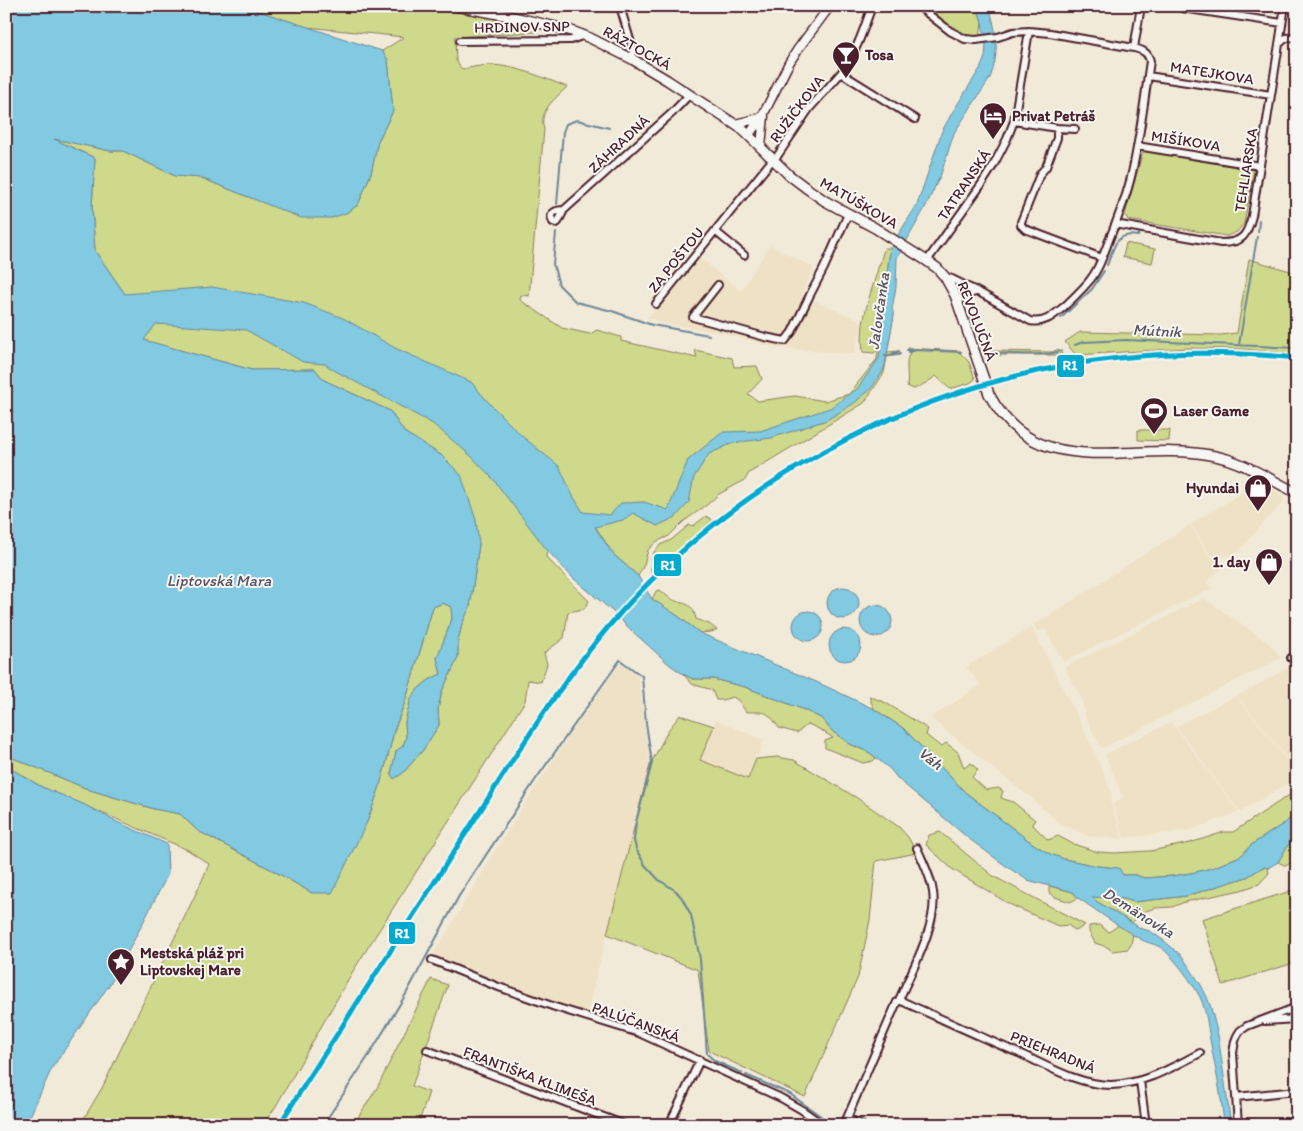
<svg xmlns="http://www.w3.org/2000/svg" width="1303" height="1131" viewBox="0 0 1303 1131" font-family="Itim,sans-serif">
<style>
.built{fill:#efe1c6}
.green{fill:#ced98c;stroke:#8c7c5c}
.water{fill:#81cae1;stroke:#6b8698}
.lines{fill:none;stroke-linecap:round;stroke-linejoin:round}
.stream{stroke:#6b8698;stroke-width:2}
.minor-casing{stroke:#4a1f2b;stroke-width:10}
.tertiary-casing{stroke:#4a1f2b;stroke-width:11}
.secondary-casing{stroke:#4a1f2b;stroke-width:12}
.minor{stroke:#f6f6f2;stroke-width:6}
.tertiary{stroke:#f6f6f2;stroke-width:8}
.secondary{stroke:#f6f6f2;stroke-width:9}
.rail-1-casing{stroke:#f6f6f2;stroke-width:9}
.rail-1{stroke:#00a9ce;stroke-width:5}
.labels{text-anchor:middle;stroke-width:4;stroke-linejoin:round;paint-order:stroke}
.street-label{font-size:15px;fill:#4a1f2b;stroke:#f6f6f2}
.poi-label{font-size:15px;font-weight:bold;fill:#4a1f2b;stroke:#f6f6f2;text-anchor:start}
.water-label{font-size:16px;font-style:italic;fill:#5a5262;stroke:#f6f6f2}
.line-badge{stroke:#f6f6f2;stroke-width:2}
.badge-label{font-size:14px;text-anchor:middle;font-weight:bold;fill:#fff}
</style>
<rect width="100%" height="100%" fill="#f2ead8"/>
<filter id="ink" filterUnits="userSpaceOnUse"><feTurbulence type="fractalNoise" baseFrequency=".02" numOctaves="2"/><feDisplacementMap in="SourceGraphic" scale="10" xChannelSelector="R" yChannelSelector="G"/><feConvolveMatrix kernelMatrix="1 2 1 2 8 2 1 2 1" color-interpolation-filters="sRGB"/></filter>
<g filter="url(#ink)">
<path class="built" d="M770,245l44,23 -12,27 61,27 -9,32 -77,-6 -56,-15 -60,-10 -13,-5 51,-61 42,34z
M1259,482l25,14 -1,6 -49,54 -24,-1 -19,-31z
M1190,525l19,31 18,8 -21,18 6,6 -149,74 -18,-33 -8,3 -3,-7z
M1204,598l66,46 11,14 -178,90 -3,-1 -15,-31 -4,-19 -17,-30z
M1032,627l62,123 18,44 -1,9 12,36 -33,-2 -31,-14 -27,-24 -102,-81 51,-33 -15,-18z
M620,663l19,14 11,88 -63,248 -33,-9 -55,-20 -66,-28 68,-115 63,-98z
M1297,663v108l-60,-75z
M1236,696l61,76v6l-57,34 -64,-86z
M716,720l48,20 -5,15h-4l1,4 -8,20 -48,-19z
M1171,722l68,90 -48,18 -67,8 -11,-35 10,-5 -18,-44z"/>
<path class="green" d="M243,6h177l50,7 68,13 -1,6 -82,5 1,23 2,4 4,5c9,-1 19,-4 28,-4 25,0 54,13 77,22 -12,12 -29,24 -23,42l-15,167 -8,-1 -1,5 42,28 28,6 7,-4 24,7v4l76,17 -2,-8 37,8 2,9 23,-1 5,13 -14,15 10,7 37,-5 30,5 24,-7 28,-35 1,-9 -4,3 -11,-1c-4,-31 7,-55 15,-84 4,-7 3,-13 7,-20h7c-9,21 0,46 -10,66l12,1 -7,37 12,-1 1,4 -13,2 -3,16 -20,30 -115,70 -4,7 -26,14 -11,10 -25,18 -14,14 -13,6 -8,8 -4,15 -6,11 -25,-22 -18,-28 -21,14 -27,10 -1,7 43,44 -5,8 -16,3 -4,26 -20,15 3,11 -6,18 -13,-2 -3,21 -172,270 -77,135 -13,19h-183l22,-37 98,-203 9,-21 -21,-14 -146,-63 -36,-21v-11l84,35 64,19 26,5 18,17 76,40 38,22 55,-71 12,-33 8,-29 7,-29 12,-32 27,-92 10,-4 8,4 1,12 -15,39 4,16 -12,6 -10,8 -8,10 -6,24 1,15 -3,9 -7,6 -5,22 3,4 9,-5 20,-23 16,-25 -1,-16 4,-18 16,-33v-17l4,-17 8,-18 9,-62 -38,-89 -37,-23 -14,-21 -66,-31 -9,-11 -63,1 -109,-30 -18,-46 -30,-43 -3,-44 3,-49 -44,-20 60,13h12l52,25 26,2 48,19 97,16 12,-8 13,-32 7,-32 15,-30 -5,-51 -6,-9 22,-14 -97,-10z
M925,6h52l5,16 -2,14c-23,1 -39,-16 -55,-30z
M1143,151l111,19 -10,53 -7,9 -10,4 -99,-16 -3,-5z
M1126,243l29,6 -3,14 -29,-6z
M1249,259l48,14 -1,64h1v17l-53,-5 -56,-1 -112,7 -11,-13 15,-10 141,3 16,-2z
M908,348l53,3 -1,2 9,9 6,17 -5,4 -20,6 -14,-13 -10,7 -12,6 -7,-3c2,-10 -3,-25 3,-33z
M1059,349l3,5 -3,1h-69l-2,-2 3,-2 61,1z
M1138,430h32l-1,11 -31,-1z
M706,516l6,4 -50,45 -11,7v-12l3,-8 6,-7 11,-5 18,-15 4,1z
M660,590c3,2 6,6 10,8 12,8 22,1 26,21l13,5 8,6 -6,2 -11,1 -22,-17 -26,-17 4,-8z
M683,674l10,5h20l32,8 57,22 19,9 11,13 18,13 20,9 6,5 -3,3 -10,2 -38,-15v-7l8,-3 -12,-8 -13,-6 -11,9 -18,-5c-12,-18 -13,-16 -33,-16l-7,-11 -6,-4 -11,3h-6l-4,-10 -20,-6z
M869,696l17,7 42,26 -2,6 15,12 5,-4 12,9 6,16 7,-5 7,7 -6,7 14,13 12,-2 5,3 -2,7 12,4 22,18 -3,4 16,16 10,-4 15,8 25,8 17,1 35,-2 40,-8 34,-11h9l64,-42v15l-2,1 -2,9 -8,8 -34,22 -9,10 -27,12 -19,5 -23,4 -29,2 -8,-3h-13l-5,-7 -21,-2 -33,-7 -17,-6 -15,-10 -66,-50 -63,-65 -29,-19z
M680,715l34,11 -14,34 48,19 8,-20 21,-2 17,3 63,38 42,29 9,10 9,16 -41,8 -6,59 -12,57 -53,120 -96,-46 -11,-81 -91,-36 43,-169 19,-36z
M940,832l53,44 92,49 -9,6 -8,-6 -10,1 -49,-22 -57,-35 -26,-24 3,-10z
M1297,838v20l-11,8 -8,-4 12,-20z
M1263,867l5,1 1,5 -10,11 -18,6 -56,12 -13,5 -17,1 -12,4 -11,11 -36,-22 -4,-5 32,3 10,3 53,-6 60,-19z
M1049,886l24,6 5,6 -8,4 -15,-5 -6,-4z
M1297,889v73l-74,23 -21,-66z
M1099,925l10,7 10,-7 14,9 -2,11 -3,4 -16,2 -5,-4 -12,-4 -6,-11v-6z
M431,979l17,6 -36,101 17,6 -11,33h-65l24,-37z"/>
<path class="water" d="M6,6h237l139,45 6,9 5,51 -15,30 -7,32 -13,32 -12,8 -14,5h-31l-100,-40 -26,-2 -52,-25h-12l-57,-12 41,19 -3,49 3,44 30,43 87,-7 92,16 39,15 52,30 76,34 19,22 33,33 36,29 14,30 10,16 27,3 11,-12 23,-1 24,8 20,-50 35,-28 37,-1 70,-23 27,-19 22,-31 3,-19 -1,-25 4,-5 2,-12v-24l3,-21 3,-9 24,-38 25,-74 10,-18 29,-46 4,-10 1,-11 -4,-24 -5,-16h12c8,26 11,49 0,74l-35,53 -13,41 -15,32 -29,52 -1,29 -4,22 2,6 -9,50 -3,8 -12,17 -17,14 -26,16 -56,18 -38,5 -24,11 -15,23 -5,25 -13,15 -19,9 -24,-13 -10,7 -28,7 18,27 25,22 14,23 26,17 22,17 121,51 53,25 29,19 63,65 66,50 16,10 16,6 33,7 22,2 4,7h13l8,3 29,-2 23,-4 19,-5 27,-12 9,-10 34,-22 8,-8 2,-9 2,-1v33l-7,4 -12,20 -10,6 -5,-1 -16,10 -60,19 -53,6 -10,-3 -32,-2 4,4 46,28 8,2 13,9 19,16 19,29 6,12 4,11 7,27 13,90h-7c-2,-27 -8,-53 -13,-80 -3,-15 -4,-33 -11,-48 -8,-15 -24,-37 -37,-48 -9,-6 -13,-5 -21,-9 -22,-12 -43,-28 -64,-42l-5,-6 -46,-12 -21,-14 -38,-28 -70,-59 -8,-10 -20,-16 -20,-9 -18,-13 -11,-13 -19,-9 -57,-22 -32,-8h-20l-10,-5 -13,-9 -38,-34 -21,-21 -38,-32 -26,-28 -54,-71 -22,-23 -38,-32 -101,-55 -7,-5 -22,-2 -57,-32 -90,-6 -12,16 108,30 63,-1 9,11 66,31 14,21 37,23 20,20 15,45 3,24 -9,63 -8,17 -4,17v17l-16,33 -4,18 1,16 -16,25 -20,23 -9,6 -3,-5 5,-23 7,-5 3,-9 -1,-15 6,-24 8,-10 10,-8 12,-6 -4,-16 15,-39 -1,-12 -8,-4 -10,4 -27,92 -12,32 -7,29 -8,29 -12,33 -35,71h-20l-38,-22 -76,-40 -18,-17 -26,-5 -64,-19 -84,-35z
M827 603a16 16 0 1 1 32 0a16 16 0 1 1-32 0Z
M860 621a16 16 0 1 1 32 0a16 16 0 1 1-32 0Z
M793 626a15 15 0 1 1 30 0a15 15 0 1 1-30 0Z
M829 645a16 16 0 1 1 32 0a16 16 0 1 1-32 0Z
M6,766l36,21 41,17 34,18 50,22 1,30 -52,101 -64,93 -26,57h-20z"/>
<g class="lines">
<path class="stream" d="M557,204l6,-72 3,-8 11,-4 32,8
M1258,232l1,-12
M556,233l-3,31 6,21 17,17 36,9 40,14 57,10
M1107,265c7,-17 8,-34 31,-29l1,-2
M1061,318l31,-29 12,-18
M1075,345l8,-3 43,-2 171,8
M1239,345l18,-108
M907,350h7
M908,352l9,-2 44,2
M988,353c18,0 57,4 73,-2
M892,354l7,-3
M885,356l15,-2
M746,1075l44,19 43,31
M323,1125l48,-73 35,-58 53,-98 77,-117 84,-119 22,16 4,47 6,40 -16,59 -2,18 2,9 9,16 14,15 17,11 6,7 9,17 9,44 7,95 8,7 27,12"/>
<g class="minor-casing">
<path id="minor" d="M620,6l13,44 -1,9
M872,6c-9,25 -15,45 -31,67l74,46
M918,6l32,25 15,8 11,1 22,-3 15,-5 16,-1 21,2 84,15
M1182,8l100,15
M460,41l111,-1 8,-3 3,-3
M1279,44l7,-6 11,-1
M1148,76l123,19
M1014,121l43,7 18,1
M1057,128v10l-11,29 -6,7 -19,48v3l4,4 77,29
M1137,146l123,20
M564,210c-8,0 -16,3 -11,12l3,1 2,-1 6,-12 108,-97 17,-18
M1115,224l106,19c22,0 26,-8 31,-27l33,-210
M715,231l29,24
M927,261l54,-76 12,-19 14,-27 7,-18 15,-90
M945,277l7,2 32,16 46,26c16,3 25,-7 36,-16 8,-8 17,-16 24,-25 10,-12 15,-30 21,-45 7,-17 14,-35 19,-54 10,-39 14,-80 20,-120 -2,-9 -8,-11 -16,-13l7,-42
M718,285l-25,32 72,20 20,4 7,-9 18,-37 14,-27 24,-54
M656,304l113,-140 9,-9 31,-46 32,-36
M959,306l1,-6 4,-5 12,-3
M1291,658l6,-3
M432,960l64,26 59,21 84,26 142,65 21,12 21,15
M899,1000c41,18 81,37 122,54 28,13 59,31 90,31 33,-1 60,-17 89,-32
M1265,1021l32,-2
M427,1050l198,75
M1140,1081l6,44
M1236,1097l61,-6
M847,1118l15,7
M669,1125l31,-65
M842,1125l5,-7 50,-116 2,-2c13,-30 39,-76 34,-108 -2,-16 -10,-30 -16,-44
M1238,1125l-5,-72 2,-12 2,-5 3,-5 7,-5 50,-19"/>
</g>
<g class="tertiary-casing">
<path id="tertiary" d="M735,124l25,-6
M749,135l15,-22 25,-50 9,-14 32,-43
M761,146l3,-30"/>
</g>
<g class="secondary-casing">
<path id="secondary" d="M456,6l53,10 60,14 21,8 42,21 35,21 75,49 47,46 16,12 20,14 50,27 52,33 10,7 8,9 10,18 34,99c48,91 141,46 221,61 31,5 59,24 87,38"/>
</g>
<use href="#minor" class="minor"/>
<use href="#tertiary" class="tertiary"/>
<use href="#secondary" class="secondary"/>
<g class="rail-1-casing">
<path id="rail-1" d="M279,1125c62,-97 124,-193 185,-289 50,-77 97,-157 158,-225 127,-141 308,-233 497,-253 59,-7 118,-6 178,0"/>
</g>
<use href="#rail-1" class="rail-1"/>
</g>
</g>
<defs>
<g id="bar-pin" transform="scale(1.4375)"><path d="M0 17L-7.5 6A9.5 9.5 0 1 1 7.5 6Z" fill="#4a1f2b" stroke="#f6f6f2"/><path d="M-6-5H6L.8 .8V4.5H3.5V6h-7V4.5H-.8V.8Z" fill="#fff"/></g>
<g id="hotel-pin" transform="scale(1.4375)"><path d="M0 17L-7.5 6A9.5 9.5 0 1 1 7.5 6Z" fill="#4a1f2b" stroke="#f6f6f2"/><path d="M-6-4.5h1.5V1H6V5H4.5V3h-9V5H-6ZM-4 0a1.8 1.8 0 1 1 3.6 0ZM.5 0V-2.5h3Q6-2.5 6 0Z" fill="#fff"/></g>
<g id="stadium-pin" transform="scale(1.4375)"><path d="M0 17L-7.5 6A9.5 9.5 0 1 1 7.5 6Z" fill="#4a1f2b" stroke="#f6f6f2"/><path d="M0-5a6.5 5 0 1 0 0 10a6.5 5 0 1 0 0-10ZM-3.5-1.8h7v3.6h-7Z" fill="#fff"/></g>
<g id="shop-pin" transform="scale(1.4375)"><path d="M0 17L-7.5 6A9.5 9.5 0 1 1 7.5 6Z" fill="#4a1f2b" stroke="#f6f6f2"/><path d="M-5-2.5h2.3a2.7 3.5 0 0 1 5.4 0H5L5.5 6h-11ZM-1.5-2.5h3a1.5 2.3 0 0 0-3 0Z" fill="#fff"/></g>
<g id="sight-pin" transform="scale(1.4375)"><path d="M0 17L-7.5 6A9.5 9.5 0 1 1 7.5 6Z" fill="#4a1f2b" stroke="#f6f6f2"/><path d="M0-6L1.8-2.2L6-1.7L2.9 1.2L3.7 5.4L0 3.3L-3.7 5.4L-2.9 1.2L-6-1.7L-1.8-2.2Z" fill="#fff"/></g>
</defs>
<g fill-rule="evenodd">
<use href="#bar-pin" x="846" y="55"/>
<use href="#hotel-pin" x="993" y="116"/>
<use href="#stadium-pin" x="1154" y="411"/>
<use href="#shop-pin" x="1258" y="488"/>
<use href="#shop-pin" x="1269" y="562"/>
<use href="#sight-pin" x="121" y="962"/>
</g>
<g class="labels">
<g class="street-label">
<text transform="translate(522 27) rotate(-1)" y="5">HRDINOV SNP</text>
<text transform="translate(637 48) rotate(29)" y="5">RÁZTOCKÁ</text>
<text transform="translate(1212 73) rotate(9)" y="5">MATEJKOVA</text>
<text transform="translate(797 109) rotate(-53)" y="5">RUŽIČKOVA</text>
<text transform="translate(1186 141) rotate(9)" y="5">MIŠÍKOVA</text>
<text transform="translate(619 144) rotate(-43)" y="5">ZÁHRADNÁ</text>
<text transform="translate(1246 170) rotate(-81)" y="5">TEHLIARSKA</text>
<text transform="translate(964 185) rotate(-56)" y="5">TATRANSKÁ</text>
<text transform="translate(859 203) rotate(30)" y="5">MATÚŠKOVA</text>
<text transform="translate(676 260) rotate(-51)" y="5">ZA POŠTOU</text>
<text transform="translate(977 321) rotate(69)" y="5">REVOLUČNÁ</text>
<text transform="translate(636 1022) rotate(20)" y="5">PALÚČANSKÁ</text>
<text transform="translate(1053 1052) rotate(22)" y="5">PRIEHRADNÁ</text>
<text transform="translate(530 1076) rotate(21)" y="5">FRANTIŠKA KLIMEŠA</text>
</g>
<g class="poi-label">
<text x="865" y="60">Tosa</text>
<text x="1012" y="121">Privat Petráš</text>
<text x="1173" y="416">Laser Game</text>
<text x="1239" y="493" text-anchor="end">Hyundai</text>
<text x="1250" y="567" text-anchor="end">1. day</text>
<text x="140" y="958">Mestská pláž pri<tspan x="140" dy="17">Liptovskej Mare</tspan></text>
</g>
<g class="water-label">
<text transform="translate(878 311) rotate(-82)" y="6">Jalovčanka</text>
<text transform="translate(1157 330) rotate(3)" y="6">Mútnik</text>
<text x="219" y="586">Liptovská Mara</text>
<text transform="translate(931 758) rotate(38)" y="6">Váh</text>
<text transform="translate(1139 912) rotate(32)" y="6">Demänovka</text>
</g>
</g>
<g class="line-badge">
<rect x="1056" y="354" width="29" height="24" rx="5" fill="#00a9ce"/>
<rect x="653" y="553" width="29" height="24" rx="5" fill="#00a9ce"/>
<rect x="388" y="921" width="28" height="24" rx="5" fill="#00a9ce"/>
</g>
<g class="badge-label">
<text x="1070" y="370">R1</text>
<text x="668" y="570">R1</text>
<text x="402" y="938">R1</text>
</g>
<rect width="1303" height="1131" fill="none" stroke="#f6f6f2" stroke-width="25"/>
<rect x="12" y="12" width="1278" height="1106" fill="none" stroke="#4a1f2b" stroke-width="2" filter="url(#ink)"/>
</svg>
